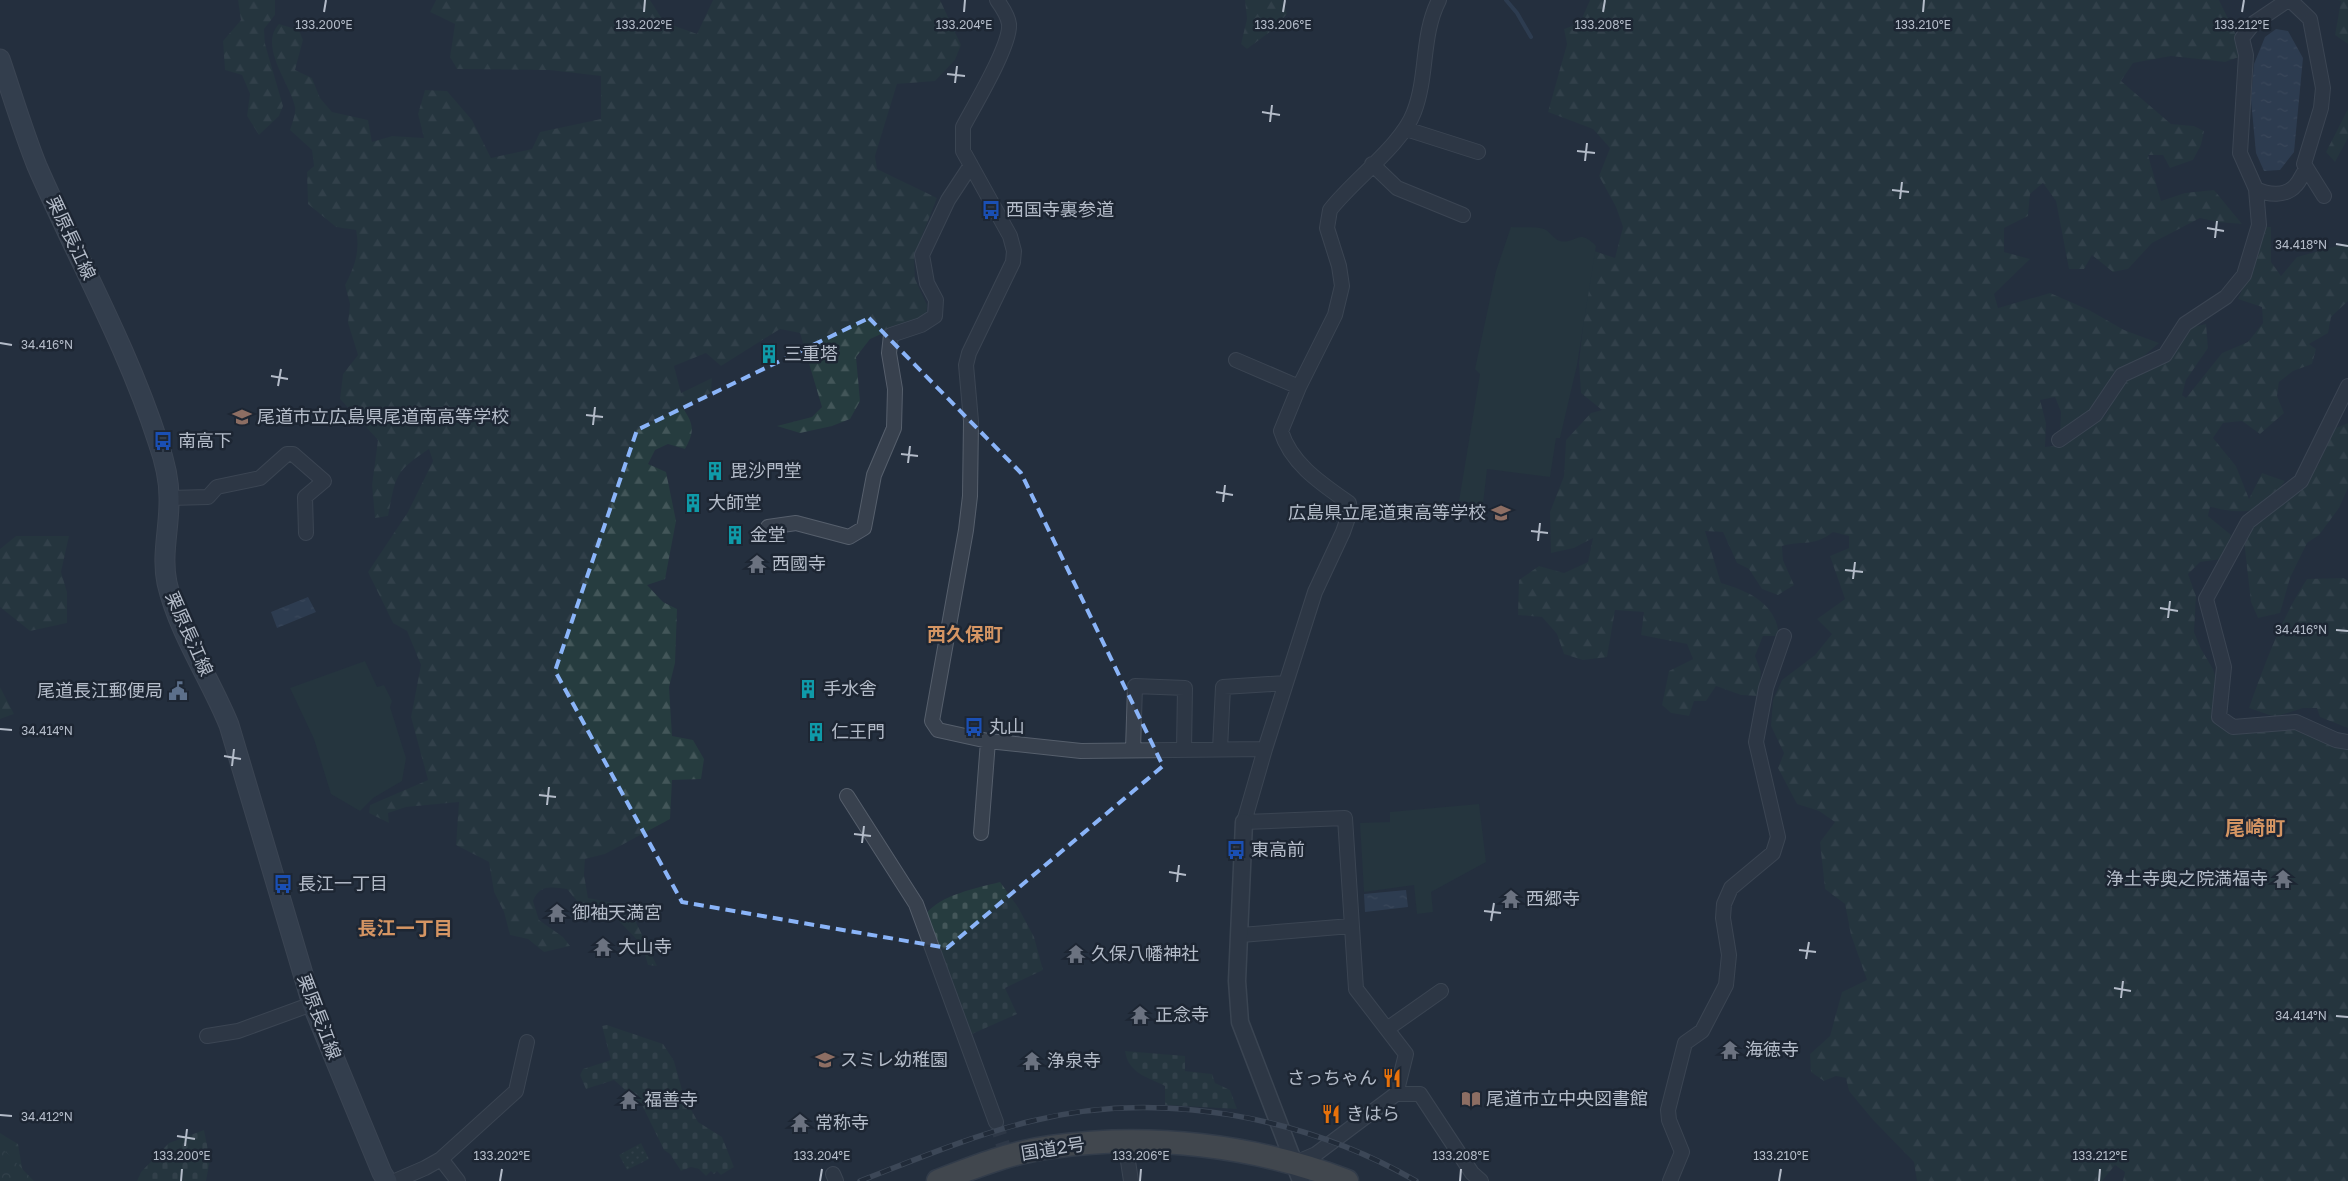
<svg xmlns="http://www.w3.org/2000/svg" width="2348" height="1181" viewBox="0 0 2348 1181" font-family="'Golos Text','Noto Sans JP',sans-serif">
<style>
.grass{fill:url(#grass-dots)}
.forest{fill:url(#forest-firs)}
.cemetery{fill:url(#cemetery-stones)}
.park{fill:url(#park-crowns)}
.pitch{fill:#263c3f}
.water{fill:url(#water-ripples)}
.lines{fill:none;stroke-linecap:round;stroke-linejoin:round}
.stream{stroke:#394c67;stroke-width:4}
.minor-tunnel{stroke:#3a4453;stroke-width:14;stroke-dasharray:14 7;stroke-linecap:butt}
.minor-casing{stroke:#565f6c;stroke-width:16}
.tertiary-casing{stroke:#565f6c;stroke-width:19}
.secondary-casing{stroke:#565f6c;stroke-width:21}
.trunk-casing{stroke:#434c59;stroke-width:25}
.minor{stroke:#38414e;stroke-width:14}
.tertiary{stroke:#38414e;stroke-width:16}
.secondary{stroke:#465061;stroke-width:19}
.trunk{stroke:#656462;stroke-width:22}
.rail-casing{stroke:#5a6575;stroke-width:5.5}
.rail{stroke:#1d2633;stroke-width:4;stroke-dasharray:11;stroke-linecap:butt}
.marked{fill:none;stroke:#8ab4f8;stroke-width:4;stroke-dasharray:10 6;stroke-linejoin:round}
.ticks{fill:none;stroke:#b4bcc9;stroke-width:2}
.labels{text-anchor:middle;stroke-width:5;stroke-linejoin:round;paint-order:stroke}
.poi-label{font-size:18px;fill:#b4bcc9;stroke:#1d2633;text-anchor:start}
.street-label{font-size:18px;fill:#b4bcc9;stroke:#1d2633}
.neighbourhood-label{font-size:19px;font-weight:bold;fill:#d59563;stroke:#1d2633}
.quarter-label{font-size:20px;font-weight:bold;fill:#d59563;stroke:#1d2633}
.ticks-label{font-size:12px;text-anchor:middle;fill:#b4bcc9;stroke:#1d2633;stroke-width:5;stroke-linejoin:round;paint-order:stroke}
</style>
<defs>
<pattern id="grass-dots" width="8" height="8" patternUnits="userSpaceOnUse" patternTransform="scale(1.25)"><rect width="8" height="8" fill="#263c3f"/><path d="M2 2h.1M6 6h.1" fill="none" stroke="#435659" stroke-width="1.8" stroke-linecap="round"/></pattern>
<pattern id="forest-firs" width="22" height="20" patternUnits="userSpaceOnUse" patternTransform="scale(1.25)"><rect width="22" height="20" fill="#263c3f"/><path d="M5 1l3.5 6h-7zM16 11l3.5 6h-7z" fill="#435659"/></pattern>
<pattern id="cemetery-stones" width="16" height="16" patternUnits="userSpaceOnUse" patternTransform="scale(1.25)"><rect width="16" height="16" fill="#263c3f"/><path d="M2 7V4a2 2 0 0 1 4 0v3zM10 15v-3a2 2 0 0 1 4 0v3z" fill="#435659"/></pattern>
<pattern id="park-crowns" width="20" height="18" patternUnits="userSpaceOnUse" patternTransform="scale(1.25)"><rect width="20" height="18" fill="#263c3f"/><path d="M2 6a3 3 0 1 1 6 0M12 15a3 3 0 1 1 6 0" fill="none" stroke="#435659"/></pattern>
<pattern id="water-ripples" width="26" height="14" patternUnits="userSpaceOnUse" patternTransform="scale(1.25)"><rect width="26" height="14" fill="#394c67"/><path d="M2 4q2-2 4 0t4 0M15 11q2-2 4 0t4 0" fill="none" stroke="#53647b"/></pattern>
</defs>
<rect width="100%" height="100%" fill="#242f3e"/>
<path class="grass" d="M641,1143l8,16 -22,11 -8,-15z"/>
<path class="forest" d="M238,0h37v15l-11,14 1,15 18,62 -4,10 -20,19 -12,-19 3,-22 -8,-19 -17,-5 -2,-29 18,-21z
M436,0h214l14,22 33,12 16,-34h227l21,45 -6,15 -20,21 -38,3 -22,72 2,13 60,29 -23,58 1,23 12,26 -1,15 -36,10 -20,9 -14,18 4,44 -10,18 -18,7 -32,7 -23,-7 35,-9 10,-10 -22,-74 -20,-4 -59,37 -15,-13 -32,13 7,27 31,-15 -1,15 -29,14c12,17 13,24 3,42l-17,-5 -13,6 -7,14 18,8 10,49 -11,58 -18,6 16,17 14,7 -2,54 -6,24 3,49 21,4 11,19 -3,20 -29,1 -2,39 -65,35 -20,5 -1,16 4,23 36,7 9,11 24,50 -9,-1 -6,-20 -26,-27c-31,-2 -31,-8 -49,-29 -16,-2 -27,-5 -34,12l6,19 24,17 7,9 -26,6 -16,-13 -18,-4 -6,-23 -10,-20 -5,-30 -33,-17 3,-43 -53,5 -18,6 1,10 -20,-10 1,-8 58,-25 -17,-63 10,-52 -14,-34 -14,-8 -25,-51 40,-60 25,-51 -4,-12c-35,23 -33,27 -41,67l-13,2 -3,-33 6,-45 -38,-41 3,-25 15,-19 -10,-32 2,-19 -5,-19c10,-19 15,-34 11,-55l-20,-3 -28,-23 -1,-32 7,-6 -2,-16 -22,-20c2,-6 6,-16 5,-23 -5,-24 -37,-61 -16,-83l20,6 4,10 -8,30 17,8 8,20 12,14 36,8 4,22 20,-6 32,2 -6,-24 7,-24 22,1 25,29 19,38 41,-9 8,-17 61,-13v-43l-52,-6 -92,-1 -7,-12 5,-33 -25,-12z
M1245,0h38l4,14 -16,17 -24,18 -6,-5 6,-25z
M1590,0h629l17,35 3,22 -14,5 -54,-6 -38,7 -12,18 50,43 23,2 10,5 -3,14 -8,15 -23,8 -7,-13h-15l13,46 24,-8 29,-3 28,34 -25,-2 -17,-4 -48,25 -24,26 -15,3 -21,-17 -8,14h-15l-13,-68 -13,-18 -13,11 -2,22 -24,12v24l26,7 -36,35 4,14 52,-15 39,17 35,20 35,13 -22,19 -42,45 -35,26 1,-21 -6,-15 -15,3 6,23 -1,24 21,-3 39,-28 21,-37 61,-51 19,-4 2,24 -22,32 -4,15 4,3 36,-45 26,-11 15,-19 -1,-16 -24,-8 9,-20 14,-52h10v35l10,14 16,-19 51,-14v58l-17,16 -3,16 -19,11 7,5 -4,15 -19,7 -14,11 -2,14 7,17 -24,21 -18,-13 -19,2 -10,15 23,28 13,33 13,-26 23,8c-25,34 -36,34 -75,26l-2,9 23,19 -9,24 -22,3 -12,12 8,22 -2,36 7,17 12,20 19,62 63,-6 53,20v436h-225l2,-9 -10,-7 -13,16h-185l-3,-19 -41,-42 -24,-29 -3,-13 -10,-2 -12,5 -13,-9 -1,-18 20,-18 12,-44 25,-12 -16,-45 -6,-31 -20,-15 -5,-47 15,-20 -16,-11 -22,-7 -19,-36 6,-15 -13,-27 2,-26 9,-20 33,-25 17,-21 -15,-15 28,-20 -15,-43 19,-8v-12l-16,-4c-19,15 -29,8 -51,14l1,14 11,25 -16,10 -16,-6 -13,-20 -12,-6 -14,-31 -18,-1 16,52c28,8 56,21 58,53h-16l-8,20 6,16 -3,24 -17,-1 -25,-9 -10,15h-12l-5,15 -18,-3 -9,-8 7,-34 24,-12 -6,-15 -46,-9 3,-23 -29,-2 -8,47 -24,3 -19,-6 -7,-20 -15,-17 -24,-2 1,-35 20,-14 25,7 24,-11 5,-24 -19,10 -23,5 -1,-41 14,-36 2,-36 25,-27 11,-3 -21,-17 -2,-30 12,-113 24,8 8,-31 -7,-20 -17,-31 11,-28 -17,-19 -45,-17 19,-68 -3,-15 16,-6z
M2338,0h10v44l-13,-9 6,-34z
M2348,109v29l-13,24 -9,-10z
M2348,423v65l-9,20 -20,27 -12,8 -17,35 -10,35 -22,5 -7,-16 -7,-61 6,-15 45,-31 24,-31 14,-35z
M16,536h53l-8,36 6,20v31l-37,8 -30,-24v-58z
M2343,578l5,2v148l-28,-11 -3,-9h-14l-28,9 -26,-9c16,-45 32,-89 58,-129z
M0,687l14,27 -14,5z
M0,1133l18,11 6,35 -24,2z"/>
<path class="cemetery" d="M1000,882l18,25 16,30 9,33 -38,18 12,26 -45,20 -46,-120c14,-19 51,-26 74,-32z
M607,1025l56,19 11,17 10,36 14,25 24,15 12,30 -13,8 -4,-4 -3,3 -3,-3 -5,5 -7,-7 -8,-2 -10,4 -11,-17 -6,-4 -22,-45 -28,-25 -28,9 -6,-14 3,-6 28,-9 -9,-34z
M1125,1051l60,5v15l27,3 3,9 15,7 7,19 -72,-4v-19c-18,-9 -37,-13 -40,-35z
M204,1130l6,30 -4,21h-69l4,-9 28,-29z"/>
<path class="park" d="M0,1147l2,1 32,33h-34z"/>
<path class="pitch" d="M1511,227c10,1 23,-1 33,2 6,2 9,10 16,12 17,4 17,-14 36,5l-19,119 -17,73h-4l-6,39 -63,-8 -4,35 -24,-3 21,-127 -5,-5 21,-98z
M365,661l12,26 7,-2 8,16 -2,6 16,51 -4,23 -29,17 -13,13 -29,-17 -17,-55 -24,-51z
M1479,804l7,58 -55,30 2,20 -16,2 -3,-29 -50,7 -4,-69 30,-1v-10z"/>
<path class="water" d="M2276,29l12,2 15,27 -9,94 -14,18 -16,1 -8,-18 -5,-53 3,-36 11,-27z
M308,597l8,15 -39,16 -6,-16z
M1406,890l2,17 -43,5 -1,-18z"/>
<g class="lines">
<path class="stream" d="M1506,0l11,13 14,24"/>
<path class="minor-tunnel" d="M996,1122l7,23"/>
<g class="minor-casing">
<path id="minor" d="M997,0c5,7 11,16 12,24 2,21 -35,82 -46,103v24l47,85 4,15 -1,11 -44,91 -3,12 5,56 -1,75 -4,34 -34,191 6,9 50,11 93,10 184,-2
M2288,0l-34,23 -12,15 4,17 -6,98 16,36c12,6 30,8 40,-4 5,-5 6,-12 11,-16
M2290,0l20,19 13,69 -2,20 -17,56 20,32
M1406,129l72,23
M1372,164l25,24 66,27
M1236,360l63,27
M2348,386l-47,95 -53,41 -42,77 18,68 -5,50 14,10 63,-5 40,18 12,2
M2059,440l36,-25 27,-40 43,-20 20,-31 41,-27 18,-22 15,-50 -3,-36
M169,498l39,-1 9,-10 43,-9 27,-24h6l31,27 -19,16 1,36
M768,527l28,-4 53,14 15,-9 10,-53 20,-47 1,-39 -6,-36 2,-18 30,-10 14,-9 1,-16 -9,-17 -5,-28 26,-55 23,-35
M1220,749l3,-62 63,-4
M1133,750l2,-64 50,2 -1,62
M847,796l69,108 80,218
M981,833l7,-92
M1241,935l110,-9
M1387,1029l54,-38
M207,1036l31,-5 74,-27
M1396,1094l10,-40 -50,-65 -11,-171 -101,4 21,-73 50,-157 28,-60 7,-20 -1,-9c-27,-19 -58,-39 -68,-72l18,-44 36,-72 7,-29 -3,-20 -12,-38 3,-18c23,-30 72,-65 84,-98 14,-36 7,-77 25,-112
M1125,1141l6,40
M441,1159l17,22
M1295,1163l21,-9 80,-60h24l52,79 9,8
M833,1174l3,7
M395,1181l30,-13 16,-9 75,-68 11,-49
M1670,1181l12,-29 -13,-32 -1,-10 17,-67 17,-12 24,-46 3,-30 -6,-37 1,-14 7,-16 42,-35 5,-16 -22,-95 10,-54 18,-52"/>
</g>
<g class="tertiary-casing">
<path id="tertiary" d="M1244,822l-7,159 3,41 61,159"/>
</g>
<g class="secondary-casing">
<path id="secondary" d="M0,59c12,35 23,72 37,107 40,92 90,180 121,276 6,17 11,37 11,55 1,29 -8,57 -2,86 12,51 43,95 62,142l83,279 70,169 5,8"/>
</g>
<g class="trunk-casing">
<path id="trunk" d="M938,1181c36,-14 74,-29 113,-34 98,-14 204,-2 296,34"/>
</g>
<use href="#minor" class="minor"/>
<use href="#tertiary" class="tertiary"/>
<use href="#secondary" class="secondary"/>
<use href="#trunk" class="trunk"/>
<g class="rail-casing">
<path id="rail" d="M860,1181c57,-22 113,-46 172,-60 126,-32 272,-5 384,60"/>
</g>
<use href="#rail" class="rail"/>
</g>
<path d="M0 0H2348V1181H0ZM869,318l152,155 142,293 -216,182 -265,-46 -127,-231 82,-241z" fill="#242f3e" fill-opacity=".55" fill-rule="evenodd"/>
<path class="marked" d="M869,318l152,155 142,293 -216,182 -265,-46 -127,-231 82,-241z"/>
<path class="ticks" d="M324,12l2,-12M644,12l1,-12M964,12l1,-12M1283,12l2,-12M1603,12l2,-12M1923,12l1,-12M2242,12l2,-12M947,74l18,2M955,83l2,-17M1262,112l18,3M1270,122l2,-17M1577,151l18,2M1585,161l2,-18M1892,190l17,2M1900,199l2,-17M2207,228l17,3M2215,238l2,-17M2336,244l12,2M0,343l12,2M271,376l17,3M278,386l3,-17M586,415l17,2M593,425l2,-18M901,454l17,2M908,463l2,-17M1216,492l17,3M1223,502l2,-17M1531,531l17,2M1538,541l2,-18M1845,570l18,2M1853,579l2,-17M2160,608l18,3M2168,618l2,-17M2336,630l12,1M0,729l12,1M224,756l17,3M232,766l2,-17M539,795l17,2M547,805l2,-18M854,834l17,2M862,843l2,-17M1169,872l17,3M1177,882l2,-17M1484,911l17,2M1491,921l3,-18M1799,950l17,2M1806,959l3,-17M2114,988l17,3M2121,998l2,-17M2336,1016l12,1M0,1115l12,1M177,1136l18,3M185,1146l2,-17M181,1181l1,-12M500,1181l2,-12M820,1181l2,-12M1140,1181l1,-12M1460,1181l1,-12M1779,1181l2,-12M2099,1181l1,-12"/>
<defs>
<g id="bus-bare" transform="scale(1.5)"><path d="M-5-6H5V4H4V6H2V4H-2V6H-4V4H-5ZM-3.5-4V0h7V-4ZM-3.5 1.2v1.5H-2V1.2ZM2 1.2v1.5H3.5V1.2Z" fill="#1a4fb4" stroke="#1d2633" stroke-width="2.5" paint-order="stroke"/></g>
<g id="building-bare" transform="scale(1.5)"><path d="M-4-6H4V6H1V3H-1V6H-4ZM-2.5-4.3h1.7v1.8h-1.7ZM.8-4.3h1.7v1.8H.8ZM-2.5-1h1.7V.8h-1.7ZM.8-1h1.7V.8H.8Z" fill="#0f9aa8" stroke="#1d2633" stroke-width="2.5" paint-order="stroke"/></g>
<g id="school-bare" transform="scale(1.5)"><path d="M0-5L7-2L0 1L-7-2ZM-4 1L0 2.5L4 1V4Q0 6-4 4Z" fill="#8d6e63" stroke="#1d2633" stroke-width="2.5" paint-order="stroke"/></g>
<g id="temple-bare" transform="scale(1.5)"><path d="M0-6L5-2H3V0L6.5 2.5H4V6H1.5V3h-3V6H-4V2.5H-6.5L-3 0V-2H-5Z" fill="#6b7280" stroke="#1d2633" stroke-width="2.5" paint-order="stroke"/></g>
<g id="civic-bare" transform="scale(1.5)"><path d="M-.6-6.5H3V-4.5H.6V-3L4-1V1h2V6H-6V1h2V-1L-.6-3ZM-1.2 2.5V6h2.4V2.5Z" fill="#5c6f8a" stroke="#1d2633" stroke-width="2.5" paint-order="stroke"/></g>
<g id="restaurant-bare" transform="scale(1.5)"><path d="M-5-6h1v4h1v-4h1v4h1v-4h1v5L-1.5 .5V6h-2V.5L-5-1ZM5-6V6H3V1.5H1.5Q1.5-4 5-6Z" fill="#e8710a" stroke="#1d2633" stroke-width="2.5" paint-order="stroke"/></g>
<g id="library-bare" transform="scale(1.5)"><path d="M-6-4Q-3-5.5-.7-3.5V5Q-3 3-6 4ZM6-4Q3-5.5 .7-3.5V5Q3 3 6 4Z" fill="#8d6e63" stroke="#1d2633" stroke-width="2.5" paint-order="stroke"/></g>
</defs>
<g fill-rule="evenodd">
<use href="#bus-bare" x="991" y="210"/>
<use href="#building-bare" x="769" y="354"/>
<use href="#school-bare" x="242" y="417"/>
<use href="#bus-bare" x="163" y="441"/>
<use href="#building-bare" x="715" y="471"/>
<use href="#building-bare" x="693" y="503"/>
<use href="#school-bare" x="1501" y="513"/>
<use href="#building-bare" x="735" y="535"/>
<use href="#temple-bare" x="757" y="564"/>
<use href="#building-bare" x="808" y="689"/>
<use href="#civic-bare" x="178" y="691"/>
<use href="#bus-bare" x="974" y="727"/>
<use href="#building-bare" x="816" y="732"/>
<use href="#bus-bare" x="1236" y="850"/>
<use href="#temple-bare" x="2283" y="879"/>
<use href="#bus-bare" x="283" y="884"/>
<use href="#temple-bare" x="1511" y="899"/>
<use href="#temple-bare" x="557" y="913"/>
<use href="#temple-bare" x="603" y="947"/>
<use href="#temple-bare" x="1076" y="954"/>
<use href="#temple-bare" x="1140" y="1015"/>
<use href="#temple-bare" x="1730" y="1050"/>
<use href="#school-bare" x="825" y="1060"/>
<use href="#temple-bare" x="1032" y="1061"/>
<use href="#restaurant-bare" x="1392" y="1078"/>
<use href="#library-bare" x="1471" y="1099"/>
<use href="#temple-bare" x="629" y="1100"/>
<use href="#restaurant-bare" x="1331" y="1114"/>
<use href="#temple-bare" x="800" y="1123"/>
</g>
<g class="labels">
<g class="poi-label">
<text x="1006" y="216">西国寺裏参道</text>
<text x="784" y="360">三重塔</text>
<text x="257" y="423">尾道市立広島県尾道南高等学校</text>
<text x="178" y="447">南高下</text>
<text x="730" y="477">毘沙門堂</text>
<text x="708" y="509">大師堂</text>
<text x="1486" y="519" text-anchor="end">広島県立尾道東高等学校</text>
<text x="750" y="541">金堂</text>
<text x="772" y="570">西國寺</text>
<text x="823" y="695">手水舎</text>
<text x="163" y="697" text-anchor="end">尾道長江郵便局</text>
<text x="989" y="733">丸山</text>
<text x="831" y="738">仁王門</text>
<text x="1251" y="856">東高前</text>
<text x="2268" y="885" text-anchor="end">浄土寺奥之院満福寺</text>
<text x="298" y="890">長江一丁目</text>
<text x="1526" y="905">西郷寺</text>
<text x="572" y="919">御袖天満宮</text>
<text x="618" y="953">大山寺</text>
<text x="1091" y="960">久保八幡神社</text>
<text x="1155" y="1021">正念寺</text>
<text x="1745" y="1056">海徳寺</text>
<text x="840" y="1066">スミレ幼稚園</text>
<text x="1047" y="1067">浄泉寺</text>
<text x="1377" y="1084" text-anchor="end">さっちゃん</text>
<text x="1486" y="1105">尾道市立中央図書館</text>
<text x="644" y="1106">福善寺</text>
<text x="1346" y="1120">きはら</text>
<text x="815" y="1129">常称寺</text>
</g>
<g class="street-label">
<text transform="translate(71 238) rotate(65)" y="6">栗原長江線</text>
<text transform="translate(189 634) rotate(66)" y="6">栗原長江線</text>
<text transform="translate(319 1017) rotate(69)" y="6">栗原長江線</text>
<text transform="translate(1053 1149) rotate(-9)" y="6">国道2号</text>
</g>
<g class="neighbourhood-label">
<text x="965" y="641">西久保町</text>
<text x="405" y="935">長江一丁目</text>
</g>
<g class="quarter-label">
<text x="2255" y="835">尾崎町</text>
</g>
</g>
<g class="ticks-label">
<text x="324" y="29">133.200°E</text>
<text x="644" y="29">133.202°E</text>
<text x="964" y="29">133.204°E</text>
<text x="1283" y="29">133.206°E</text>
<text x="1603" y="29">133.208°E</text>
<text x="1923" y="29">133.210°E</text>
<text x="2242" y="29">133.212°E</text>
<text x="2301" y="249">34.418°N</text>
<text x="47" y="349">34.416°N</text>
<text x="2301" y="634">34.416°N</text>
<text x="47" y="735">34.414°N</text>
<text x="2301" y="1020">34.414°N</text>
<text x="47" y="1121">34.412°N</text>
<text x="182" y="1160">133.200°E</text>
<text x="502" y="1160">133.202°E</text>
<text x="822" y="1160">133.204°E</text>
<text x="1141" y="1160">133.206°E</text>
<text x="1461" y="1160">133.208°E</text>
<text x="1781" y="1160">133.210°E</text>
<text x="2100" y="1160">133.212°E</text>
</g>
</svg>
